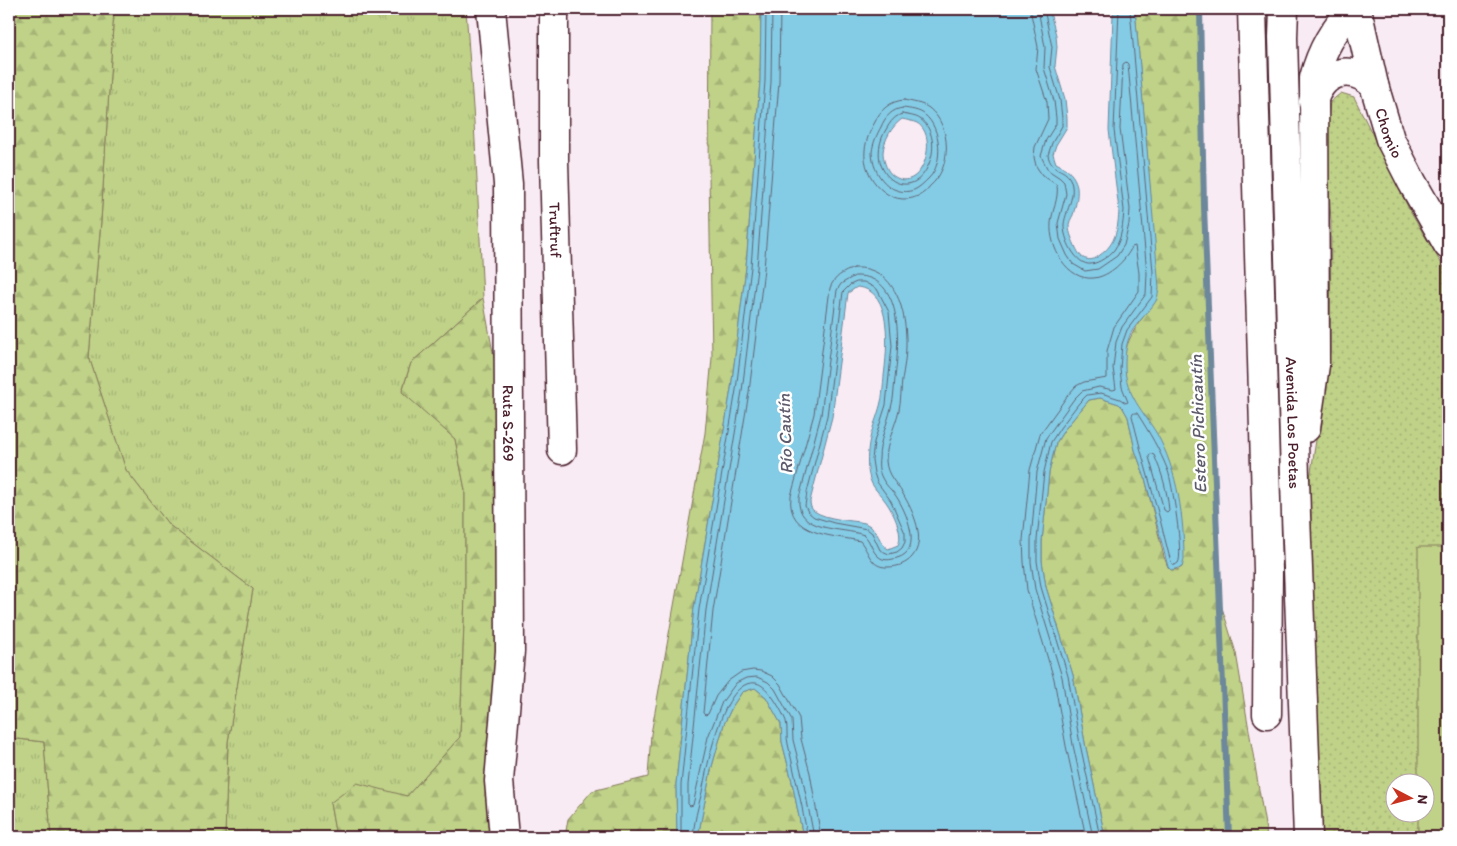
<svg xmlns="http://www.w3.org/2000/svg" width="1457" height="846" viewBox="0 0 1457 846" font-family="Itim,sans-serif">
<style>
.grass{fill:url(#grass-tufts);stroke:#84785a}
.forest{fill:url(#forest-firs);stroke:#84785a}
.park{fill:url(#park-dots);stroke:#84785a;fill-rule:evenodd}
.pitch{fill:#bfd288;stroke:#84785a}
.water{fill:#84cce5;stroke:#6d879b;fill-rule:evenodd}
.lines{fill:none;stroke-linecap:round;stroke-linejoin:round}
.shore{stroke:#616475;stroke-width:1}
.stream{stroke:#6d879b;stroke-width:6}
.minor-casing{stroke:#4a1f2b;stroke-width:31}
.major-casing{stroke:#4a1f2b;stroke-width:31}
.minor{stroke:#fff;stroke-width:28}
.major{stroke:#fff;stroke-width:28}
.labels{text-anchor:middle;stroke-width:5;stroke-linejoin:round;paint-order:stroke}
.street-label{font-size:16px;fill:#4a1f2b;stroke:#fff}
.water-label{font-size:18px;font-style:italic;fill:#5e5c6c;stroke:#fff}
</style>
<defs>
<pattern id="grass-tufts" width="24" height="20" patternUnits="userSpaceOnUse" patternTransform="scale(1.25)"><rect width="24" height="20" fill="#bfd288"/><path d="M3 7l-1-3M5 7V3M7 7l1-3M15 17l-1-3M17 17v-4M19 17l1-3" fill="none" stroke="#a6b476"/></pattern>
<pattern id="forest-firs" width="22" height="20" patternUnits="userSpaceOnUse" patternTransform="scale(1.25)"><rect width="22" height="20" fill="#bfd288"/><path d="M5 1l3.5 6h-7zM16 11l3.5 6h-7z" fill="#a6b476"/></pattern>
<pattern id="park-dots" width="8" height="8" patternUnits="userSpaceOnUse" patternTransform="scale(1.25)"><rect width="8" height="8" fill="#bfd288"/><path d="M2 2h.1M6 6h.1" fill="none" stroke="#a6b476" stroke-width="1.8" stroke-linecap="round"/></pattern>
</defs>
<rect width="100%" height="100%" fill="#f9ebf4"/>
<filter id="ink" filterUnits="userSpaceOnUse"><feTurbulence type="fractalNoise" baseFrequency=".02" numOctaves="2"/><feDisplacementMap in="SourceGraphic" scale="10" xChannelSelector="R" yChannelSelector="G"/><feConvolveMatrix kernelMatrix="1 2 1 2 8 2 1 2 1" color-interpolation-filters="sRGB"/></filter>
<g filter="url(#ink)">
<path class="grass" d="M114,9h352l8,113 9,176 -72,65 -9,28 53,48 10,51v104l-5,143 -53,59 -77,7 6,34h-111l3,-95 25,-153 -84,-64 -43,-55 -37,-113 12,-136z
M9,738l35,4 7,95h-42z"/>
<path class="forest" d="M9,9h105l-13,212 -12,136 37,113 43,55 84,64 -25,153 -3,95h-174l-7,-95 -35,-4z
M710,9h51l-1,72 -14,186 -15,122 -37,219 -18,176 1,53h-112l3,-18 24,-28 56,-14 3,-43 54,-301 7,-75 -3,-184z
M1135,9h63l2,5 4,192 16,395 16,52 31,184h-162l-20,-94 -12,-68 -27,-88 -4,-26v-20l7,-68 3,-14 4,-16 8,-13 25,-30 11,-2 19,6 4,4 5,9 7,33 10,28 19,79 4,10 9,3 5,-3 -46,-163c-3,-6 -7,-12 -9,-18 -12,-35 9,-61 30,-87l-6,-99z
M483,298l15,82v258l-12,142 3,57h-153l-6,-34 27,-20 50,13 53,-59 5,-143v-104l-10,-51 -53,-47 9,-29z
M755,688l11,9 15,27 1,18 9,35 12,60h-105l13,-67 13,-46 8,-17 10,-15z"/>
<path class="park" d="M1341,93l13,4 57,116 37,61v563h-130l-8,-359 20,-126 1,-131 -5,-84 4,-35zM1394,784h30v30h-30z"/>
<path class="pitch" d="M1418,547h30v290h-30v-23h6v-30l-6,-1z"/>
<path class="water" d="M761,9h288l7,26 1,12 -2,19 10,33 2,19v9l-11,18 -3,9 3,9c25,12 24,28 17,52 -2,4 -4,7 -4,11 0,7 4,15 7,22 2,4 5,10 10,11 6,2 10,-1 14,-4 16,-11 18,-27 19,-45l-10,-80 4,-116 1,-5h21l24,279c-1,3 -1,8 -2,11 -4,9 -20,23 -26,34 -5,10 -6,22 -6,33 0,28 19,46 32,68 21,38 27,84 27,126l-2,7 -11,3 -3,-3 -23,-89 -10,-28 -7,-33 -5,-9 -4,-4 -19,-6 -11,2 -25,30 -8,13 -4,16 -3,14 -7,68v20l4,26 27,88 12,68 20,94h-302l-12,-60 -9,-35 -1,-18 -15,-27 -11,-9 -13,4 -10,15 -8,17 -13,46 -13,67h-21l-1,-53 18,-176 37,-219 15,-122 14,-186zM902,119c4,1 11,2 15,4 24,14 3,76 -26,51 -5,-5 -8,-15 -8,-22 1,-12 9,-26 19,-33zM857,287c37,2 30,64 27,89 -1,10 -1,20 -4,30 -3,12 -9,24 -11,37 -2,13 -3,29 3,41 4,7 10,12 14,18 7,10 18,32 12,43l-10,4c-10,-6 -8,-19 -23,-26 -14,-3 -38,-3 -51,-12 -3,-2 -4,-6 -4,-10l22,-84 16,-124z"/>
<g class="lines">
<path class="shore" d="M772,9l-1,73 -14,186 -15,123 -36,219 -18,175v19l2,2 3,-1 15,-68 14,-35 14,-19 10,-5 11,-1 11,5 7,7 17,31 1,20 9,35 12,62
M780,9l-1,73 -15,187 -15,123 -36,219 -10,102 2,2 3,-1 8,-18 12,-15 13,-9 12,-2 8,1 11,5 8,8 19,34 2,21 9,34 11,64
M1030,9l8,38 -2,22 11,33 1,17 -13,28 -1,10 2,9 6,9 15,10c2,14 -5,25 -6,38 -2,24 16,58 43,55 16,-2 31,-17 38,-31l3,-1 4,27v18l-25,36 -7,24v27l-23,4 -8,4 -8,9 -28,39 -10,36 -7,70 1,22 3,28 27,89 12,67 20,91
M1038,9l7,38 -1,21 10,33 2,17v6l-10,16 -5,16 7,14 12,8 4,4 2,12 -8,29 2,16 7,16 6,9 12,7 13,-2 19,-13 7,-11 5,-21 1,-15 -10,-80 3,-65 3,-2 2,2 19,209 -1,21 -24,33 -6,15 -3,26 3,21 -3,1 -14,-3 -17,4 -8,8 -28,39 -9,34 -6,68v22l4,27 27,88 11,68 20,92
M1044,9l8,38 -2,20 10,33 2,18v8l-10,17 -4,12c3,17 16,12 22,24 7,16 -4,30 -6,45 -1,14 12,42 27,40 8,-1 18,-8 23,-14 8,-11 9,-27 10,-40l-10,-80 5,-121
M904,100c8,2 18,3 25,8 23,18 23,60 1,78 -3,4 -7,8 -12,10 -28,13 -56,-18 -53,-46 1,-10 5,-19 10,-28 5,-12 15,-21 29,-22z
M903,108c7,1 17,2 22,7 16,13 19,48 4,63 -4,4 -10,10 -15,12 -23,8 -42,-16 -42,-38 1,-9 5,-18 9,-25 4,-10 11,-18 22,-19z
M902,114c5,1 14,2 18,5 12,8 15,26 11,39 -15,51 -68,19 -47,-25 5,-8 8,-16 18,-19z
M854,268c42,-3 53,45 52,78 0,11 -2,22 -4,34 -1,9 -1,20 -3,30 -4,17 -13,33 -13,51 1,15 10,21 17,33 10,17 24,46 9,63 -6,7 -15,10 -24,10 -18,1 -19,-16 -28,-26 -27,-6 -74,-5 -69,-45l23,-82 16,-126c4,-11 13,-16 24,-20z
M855,276c50,-2 44,69 40,102 -1,10 -1,20 -4,30 -4,17 -12,33 -12,51 -1,7 0,13 3,19 3,7 10,12 14,18 10,15 28,55 1,62 -7,2 -13,3 -18,-1 -8,-6 -8,-16 -15,-22 -22,-8 -68,-2 -65,-37l22,-83 16,-125 4,-6z
M857,282h7l13,7 12,23 3,34 -6,59 -12,37 -2,18 2,13 3,9 14,19 14,32v9l-3,6 -5,4 -8,2 -9,-4 -8,-17 -5,-4 -33,-6 -20,-6 -6,-5 -3,-6 2,-14 20,-76 16,-124 7,-7z
M1134,413h3c12,19 23,37 31,58 4,11 16,84 10,92 -1,1 -2,1 -3,2l-3,-1 -3,-9c-11,-47 -26,-93 -37,-139z
M1151,454l3,1c8,18 13,35 15,55l-2,2 -3,-2 -15,-53z
M681,837v-52l18,-176 37,-219 15,-123 14,-186 1,-72
M693,837c1,-15 5,-30 9,-45 5,-23 20,-114 54,-109 12,2 26,28 30,38 2,8 0,16 2,23 5,21 9,42 14,63 1,10 5,20 5,30
M1100,837l-20,-93 -12,-68 -27,-89 -4,-26v-21l7,-68 7,-30 9,-14 19,-25 8,-8 14,-2 19,6 6,4 2,-1 -6,-15 -2,-18 2,-25 5,-14 25,-33 1,-25 -23,-263"/>
<path class="stream" d="M1200,9l4,197 25,631"/>
<g class="minor-casing">
<g id="minor">
<path id="s1" d="M554,9v152l8,289"/>
<path d="M1252,9l16,561 -1,144"/>
<path id="s2" d="M1357,9l17,76 16,54 22,43 36,63"/>
</g>
</g>
<g class="major-casing">
<g id="major">
<path id="s3" d="M491,9l17,175 2,467 -11,130 5,56"/>
<path id="s4" d="M1284,9l-1,28 13,478 12,322"/>
<path d="M1313,102c9,-31 37,-39 61,-17"/>
<path d="M1306,428l9,-63 -1,-287c7,-27 19,-49 39,-69"/>
</g>
</g>
<use href="#minor" class="minor"/>
<use href="#major" class="major"/>
</g>
</g>
<g class="labels">
<g class="street-label">
<text dy="6" stroke="none"><textPath href="#s2" startOffset="128">Chomio</textPath></text>
<text dy="6" stroke="none"><textPath href="#s1" startOffset="221">Truftruf</textPath></text>
<text dy="6" stroke="none"><textPath href="#s3" startOffset="415">Ruta S-269</textPath></text>
<text dy="6" stroke="none"><textPath href="#s4" startOffset="414">Avenida Los Poetas</textPath></text>
</g>
<g class="water-label">
<text transform="translate(1198 424) rotate(-92)" y="6">Estero Pichicautín</text>
<text transform="translate(785 434) rotate(-92)" y="6">Río Cautín</text>
</g>
</g>
<rect width="1457" height="846" fill="none" stroke="#fff" stroke-width="30"/>
<rect x="15" y="15" width="1427" height="816" fill="none" stroke="#4a1f2b" stroke-width="2" filter="url(#ink)"/>
<g transform="translate(1410 798) rotate(96)"><circle r="24" fill="#ffffff" stroke="#b7a5aa"/>
<path d="M0-4L9 19L0 12L-9 19Z" fill="#c8321e"/>
<text y="-8" font-size="14" font-weight="bold" text-anchor="middle" fill="#4a1f2b">N</text>
</g>
</svg>
